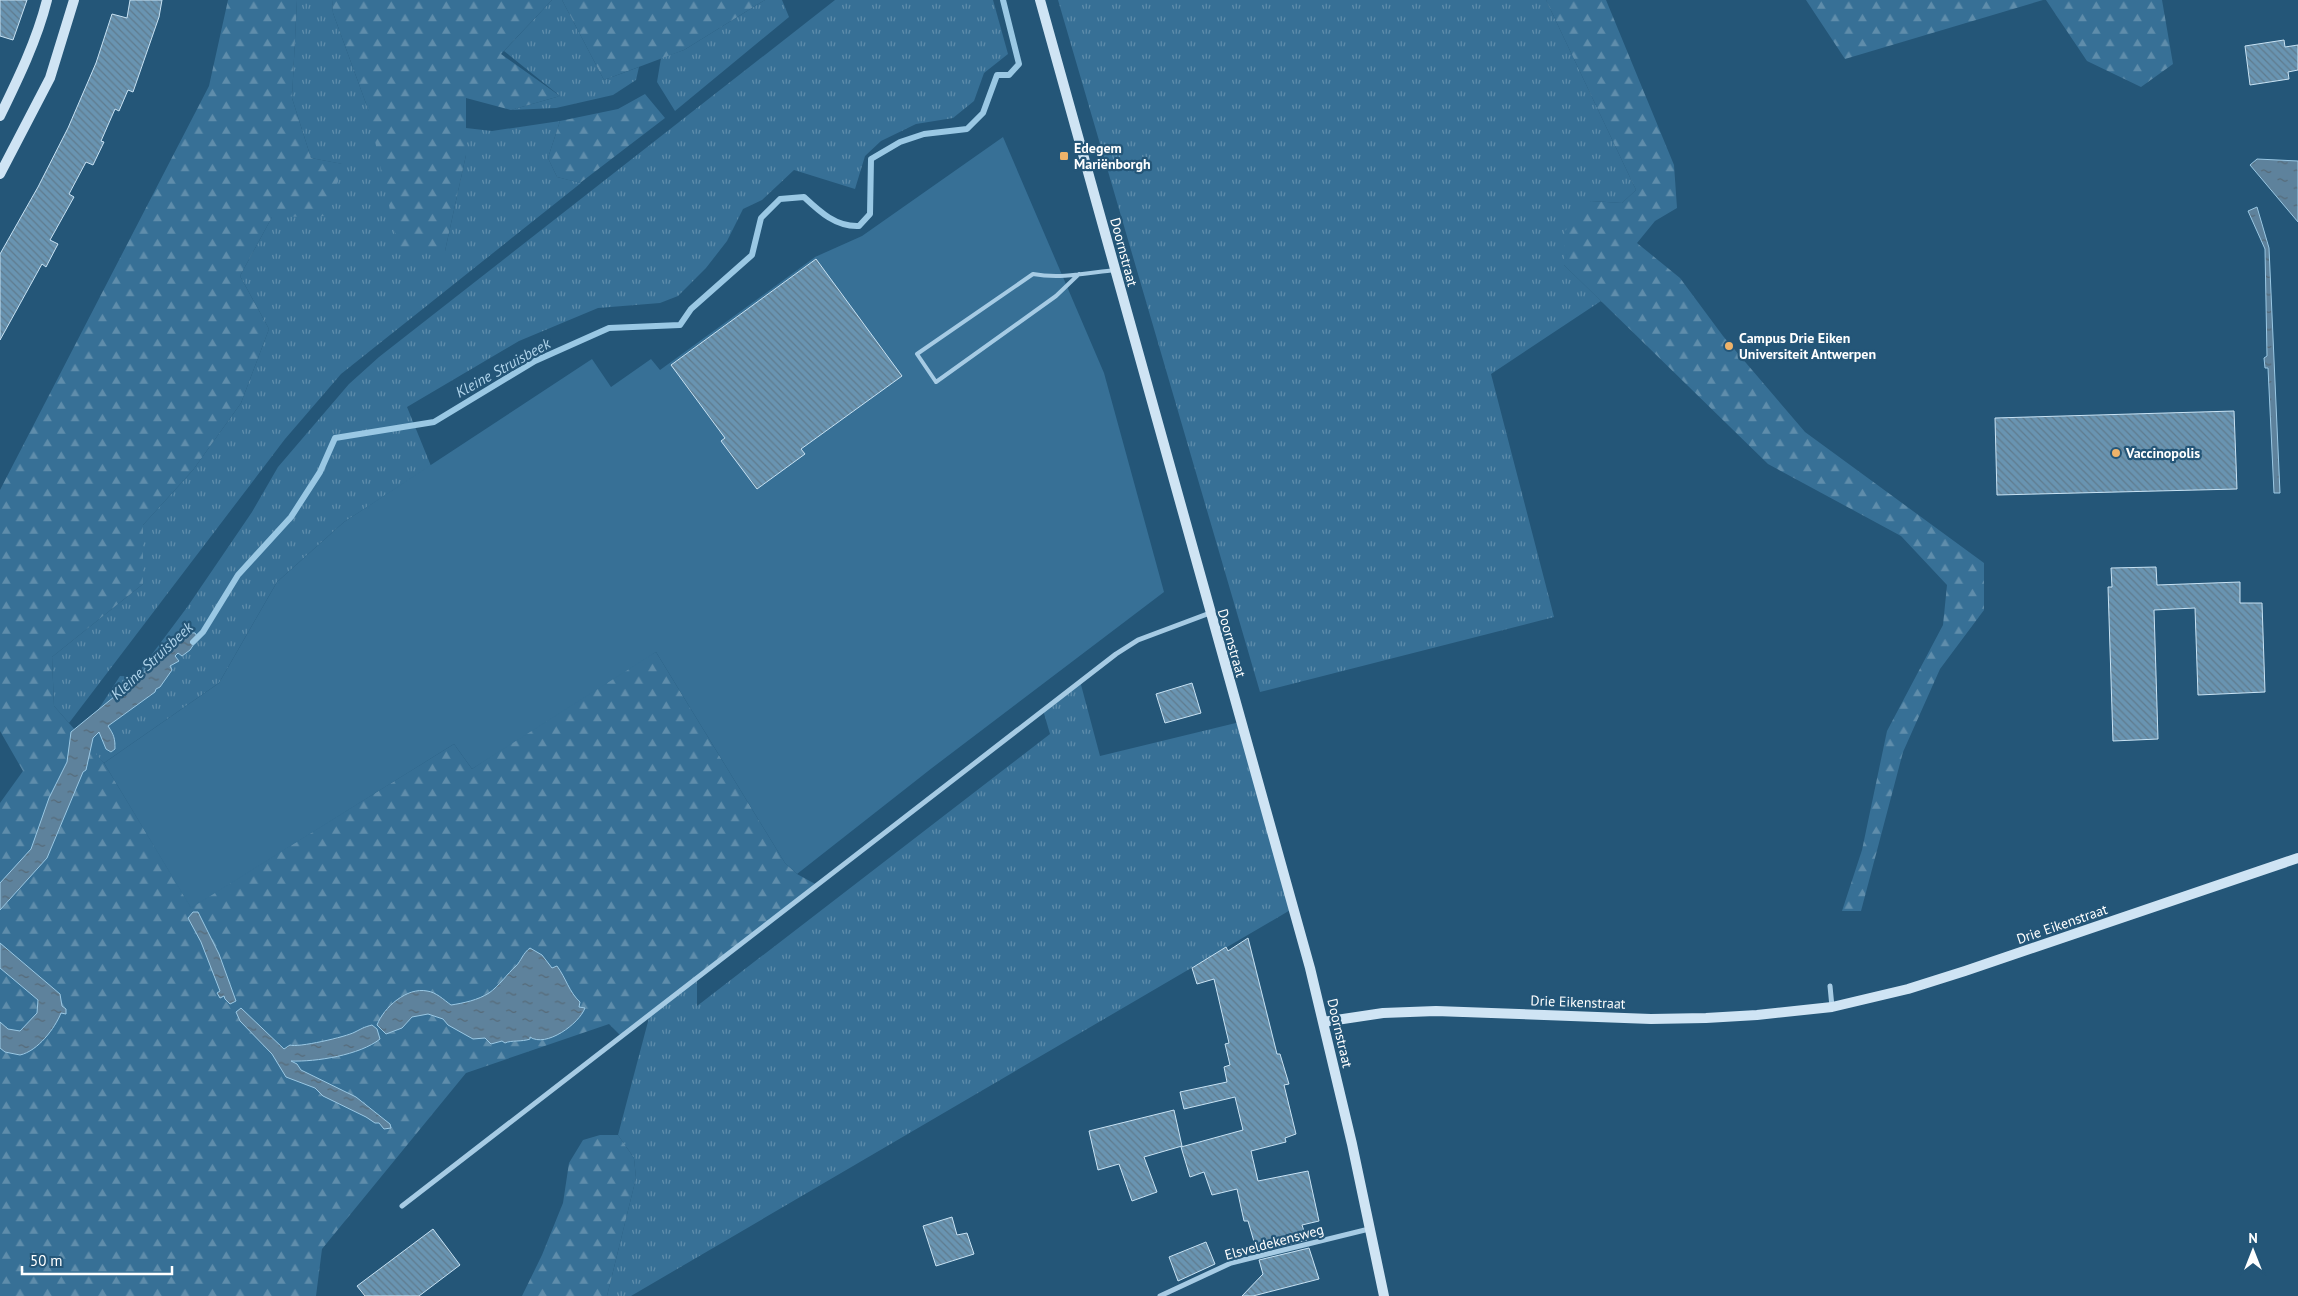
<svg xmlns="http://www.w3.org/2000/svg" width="2298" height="1296" viewBox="0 0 2298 1296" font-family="'PT Sans',sans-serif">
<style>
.grass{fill:url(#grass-tufts)}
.forest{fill:url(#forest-firs)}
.park{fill:#377096}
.water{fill:url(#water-ripples);stroke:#9ac8e4}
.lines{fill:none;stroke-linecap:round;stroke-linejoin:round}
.stream{stroke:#9ac8e4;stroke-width:6}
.building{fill:url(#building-back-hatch);stroke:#c8e2f3}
.lane{stroke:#a6cbe4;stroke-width:4}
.street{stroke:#a6cbe4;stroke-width:5}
.secondary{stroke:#cfe4f4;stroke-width:10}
.poi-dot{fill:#eeb36a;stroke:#245678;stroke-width:2}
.labels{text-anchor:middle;stroke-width:4.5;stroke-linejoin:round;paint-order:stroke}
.poi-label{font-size:14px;font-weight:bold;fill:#fff;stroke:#245678;text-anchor:start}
.street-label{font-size:14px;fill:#fff;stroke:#245678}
.water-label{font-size:15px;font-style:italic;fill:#b1d5ec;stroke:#245678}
</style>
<defs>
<pattern id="grass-tufts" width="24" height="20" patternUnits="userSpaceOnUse" patternTransform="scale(1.25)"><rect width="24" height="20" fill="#377096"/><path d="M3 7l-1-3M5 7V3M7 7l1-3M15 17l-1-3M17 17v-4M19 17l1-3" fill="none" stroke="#5f8dab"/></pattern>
<pattern id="forest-firs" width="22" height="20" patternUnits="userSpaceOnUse" patternTransform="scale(1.25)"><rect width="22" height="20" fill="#377096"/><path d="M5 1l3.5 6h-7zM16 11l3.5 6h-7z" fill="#5f8dab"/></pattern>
<pattern id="water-ripples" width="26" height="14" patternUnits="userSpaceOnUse" patternTransform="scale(1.25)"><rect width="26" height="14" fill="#5e829c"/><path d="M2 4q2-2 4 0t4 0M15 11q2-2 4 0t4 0" fill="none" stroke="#566a78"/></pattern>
<pattern id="building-back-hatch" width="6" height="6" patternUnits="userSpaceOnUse" patternTransform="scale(1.25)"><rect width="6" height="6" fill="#6994b1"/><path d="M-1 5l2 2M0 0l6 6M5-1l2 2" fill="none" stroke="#5f7b8e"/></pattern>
</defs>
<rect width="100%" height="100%" fill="#245678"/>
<path class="grass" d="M297,0h35l1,13 35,96 77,142 21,-96v-27l26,3 68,-10 -12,37 9,19 24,6 -240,191 -56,65 -216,284 -15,-17 -2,-49 91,-73v-59l50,-55 48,-67 28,-74 -29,-53 32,-59 70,-53 -31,-6 -19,-60z
M552,0h10l42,80 35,-13 -3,13 -23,15 -57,13 -45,2 49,-14 -56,-45z
M765,0h17l7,17 -114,94 -18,-29 4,-24 23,-8z
M835,0h158l15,54 -24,19 -10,28 -21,17 -37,6 -35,17 -16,15 -10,33 -61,-19 -32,30 -19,9 -16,32 -21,27 -28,28 -18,7 -62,5 -79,33 -112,66 24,59 -87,56 -67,60 -58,101 -115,80 -24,-25 40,-62 15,1 53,-71 64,-94 26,-45 71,-83 30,-27z
M1058,0h488l90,190 -14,13 -31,-2 -27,64 37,36 -110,73 63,243 -294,75z
M1080,681l20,75 140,-34 52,187 -661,387h-24l29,-118 -2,-20 -16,-23 32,-121 47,-36v28l353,-272 -7,-24z"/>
<path class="forest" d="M228,0h69l-5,98 19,60 32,6 -15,52 -56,1 -32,59 29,53 -28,74 -48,67 -50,55v59l-91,73 2,49 50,57 87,144 263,-163 18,25 136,-93 48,-24 129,211 12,11 20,11 -196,151 -12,-12 -143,49 -144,176 -6,47h-316v-493l23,-32 -23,-40v-241l209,-404z
M332,0h220l-51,54 59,42 -49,14 -45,-12v57l-21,96 -47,-4 -30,-138 -35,-96z
M562,0h203l-81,50 -80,30z
M1546,0h60l68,165 3,43 -22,13 -18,22 43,35 43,58 82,96 179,131v47l-44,59 -37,83 -42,159h-19l20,-61 25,-119 56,-106 4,-40 -46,-49 -133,-72 -204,-199 1,-34 26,-30 31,2 14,-13z
M1806,0h237l-198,59z
M2046,0h116l11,64 -32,23 -54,-26z
M645,94l20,24 -85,65 -23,-6 -9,-19 12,-37 58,-12z
M600,1135h18l16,23 2,20 -29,118h-85l20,-41 21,-52 6,-40 14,-23z"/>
<path class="park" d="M1003,137l101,236 60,219 -232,176 -135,106 -12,-11 -129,-211 -184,117 -18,-25 -263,164 -87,-145 115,-80 58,-101 67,-60 248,-163 19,28 40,-28 9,11 155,-113 47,-21z"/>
<path class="water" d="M2257,159l41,2v61l-48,-57z
M2257,207l12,41 11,245h-6l-6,-125h-3l-1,-10 3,-2 -2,-107 -17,-38z
M180,632l15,1 3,5 -8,12 -8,6 -4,-3 -3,3 4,5 -9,5 2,4 -12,17 -4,2 -1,3 -47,34c6,9 7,12 7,23l-4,3 -5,-3 -7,-17 -6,6 -7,32 -3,2 -36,86 -47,52v-27l31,-34 18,-51 18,-36 4,-30 76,-62z
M193,912h5l21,42 17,47 -6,3 -5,-5 -1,-3 -4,2 -3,-5 3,-2 -19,-49 -13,-24z
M0,943l60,51 2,12 4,3v5l-5,-1c-6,15 -23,38 -41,42l-15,-3 -5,-4v-26l8,7 12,2 17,-18 1,-13 -38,-32z
M530,948l12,7 10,13 5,-2c9,12 12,26 23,36l-1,5 6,1c-6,16 -39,40 -55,29v2c-8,3 -19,1 -25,4l-3,-2 -11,3 -6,-6 -12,1 -25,-14 -5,-6 -15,-5 -16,3 -10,11 -16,6 -9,-9c7,-18 30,-38 50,-34 9,1 17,9 24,14 13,-2 27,-5 38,-12 10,-7 18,-19 27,-27 5,-5 7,-13 14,-18z
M241,1008l43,41 6,-4c7,3 56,-8 65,-13 6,-3 9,-5 17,-7l5,4 3,10c-20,16 -64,23 -89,22l6,3 4,6 55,27 34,27 1,4 -7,1 -5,-6h-4l-9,-6 -43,-21 -8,-8 -29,-11 -14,-23 -32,-33 -4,-9z"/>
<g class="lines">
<path class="stream" d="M193,642l10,-10 35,-57 53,-58 29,-45 15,-34 99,-16 101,-61 74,-33 71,-3 11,-16 61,-54 9,-37 19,-19 24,-2c16,15 32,30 55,29l11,-12 1,-55 29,-17 24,-8 43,-5 16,-16 14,-38h12l10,-11 -16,-64"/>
</g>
<path class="building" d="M0,0h27l-14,40 -13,-4z
M130,0h32l-3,17 -26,75 -5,-2 -9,21 -4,-2 -14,32 3,1 -11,23 -7,-3 -17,32 5,3 -24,43 8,4 -12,23 -4,-3 -42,76v-86l38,-67 30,-59 28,-65 16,-49 15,4z
M2284,40l1,7 13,-2v25l-10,2 1,7 -39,6 -5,-39z
M816,259l86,117 -101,73 4,5 -48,35 -36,-48 4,-3 -54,-73z
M2234,411l3,78 -240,6 -2,-77z
M2156,567l1,18 83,-3v21h22l3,89 -67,3 -3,-87 -41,2 4,129 -45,2 -5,-154h4l-1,-19z
M1192,683l9,30 -36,10 -9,-29z
M1248,938l29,116h3l9,30 -5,1 12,49 -11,4 1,4 -35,9 7,30 50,-10 11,50 -17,4 5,15 -50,12 -9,-31h-4l-7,-32 -25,6 -8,-23 -14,5 -9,-30 62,-17 -8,-33 -51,12 -4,-17 47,-10 -3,-15 6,-2 -5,-21 4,-1 -15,-64 -17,5 -5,-16 34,-21 2,4z
M1174,1110l8,36 -38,11 13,35 -25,9 -13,-37 -21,6 -9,-39z
M952,1217l5,18 10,-2 7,21 -38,12 -13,-40z
M433,1229l27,36 -41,31h-54l-8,-10z
M1206,1242l9,22 -37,17 -9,-24z
M1309,1248l10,31 -66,17h-11l21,-22 -4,-14z"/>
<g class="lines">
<path class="lane" d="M1079,274l-23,22 -120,86 -19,-28 116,-80c28,5 54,-1 82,-4"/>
<path class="street" d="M1830,986l2,21
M402,1206l714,-552 22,-14 72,-27
M1160,1296l71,-33 138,-34"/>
<path class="secondary" d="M1040,0l270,968 42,176 32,152
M0,116c18,-37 37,-76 47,-116
M0,174l50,-96 24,-78
M1323,1022l60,-9 53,-2 215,8 55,-1 51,-3 75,-8 76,-18 57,-18 333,-113"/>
</g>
<g class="poi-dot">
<rect x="1059" y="151" width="10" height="10" rx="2.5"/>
<circle cx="1729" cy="346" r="5"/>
<circle cx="2116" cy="453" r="5"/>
</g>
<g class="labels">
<g class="poi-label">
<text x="1074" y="153">Edegem<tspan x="1074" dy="16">Mariënborgh</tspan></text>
<text x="1739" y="343">Campus Drie Eiken<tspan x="1739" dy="16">Universiteit Antwerpen</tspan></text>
<text x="2126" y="458">Vaccinopolis</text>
</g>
<g class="street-label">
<text transform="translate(1124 252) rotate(75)" y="5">Doornstraat</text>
<text transform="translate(1232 643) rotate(74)" y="5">Doornstraat</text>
<text transform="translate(2062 924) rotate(-19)" y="5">Drie Eikenstraat</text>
<text transform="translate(1578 1002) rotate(2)" y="5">Drie Eikenstraat</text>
<text transform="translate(1340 1033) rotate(77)" y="5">Doornstraat</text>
<text transform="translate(1274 1242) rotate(-15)" y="5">Elsveldekensweg</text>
</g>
<g class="water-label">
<text transform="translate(503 368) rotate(-29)" y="5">Kleine Struisbeek</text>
<text transform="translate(152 661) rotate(-43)" y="5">Kleine Struisbeek</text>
</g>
</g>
<g transform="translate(2253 1251)" stroke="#245678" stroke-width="4" paint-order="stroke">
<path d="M0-4L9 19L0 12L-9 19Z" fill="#ffffff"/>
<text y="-8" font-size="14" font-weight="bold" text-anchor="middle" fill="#ffffff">N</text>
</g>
<path d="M22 1266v8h150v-8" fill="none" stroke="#ffffff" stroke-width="2.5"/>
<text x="30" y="1266" font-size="15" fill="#ffffff" stroke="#245678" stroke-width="4" paint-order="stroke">50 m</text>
</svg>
